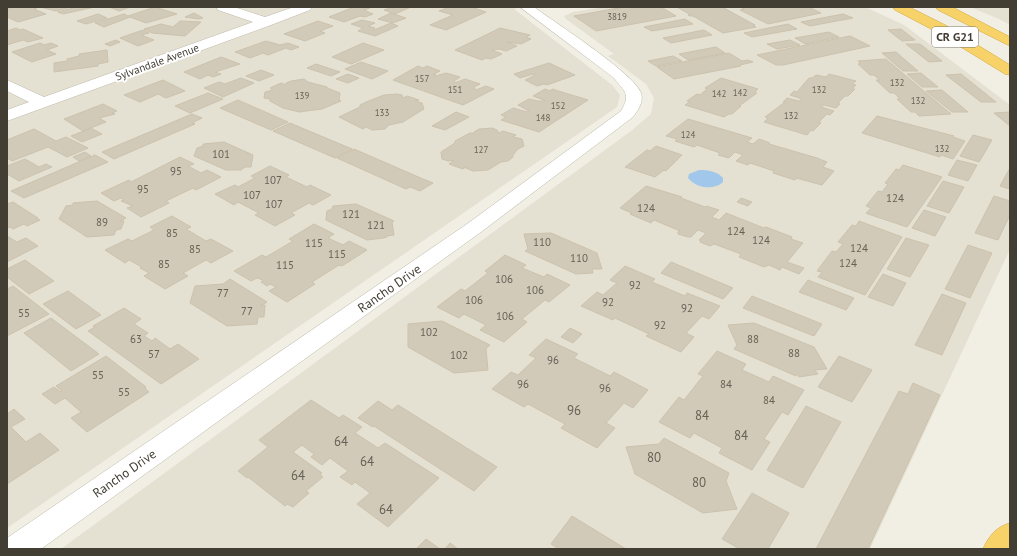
<svg xmlns="http://www.w3.org/2000/svg" width="1017" height="556" viewBox="0 0 1017 556" font-family="'PT Sans',sans-serif">
<style>
.residential{fill:#e4e0d2}
.water{fill:#a1c7eb}
.building{fill:#d2cab9;stroke:#ccc2ad}
.lines{fill:none;stroke-linecap:round;stroke-linejoin:round}
.minor-casing{stroke:#beb9aa;stroke-width:1}
.highway-casing{stroke:#d4a73a;stroke-width:1}
.minor{fill:#fff;fill-rule:evenodd}
.highway{fill:#f6d269;fill-rule:evenodd}
.labels{text-anchor:middle;stroke-width:4;stroke-linejoin:round;paint-order:stroke}
.far-number-label{font-size:9px;fill:#666155}
.far-street-label{font-size:11px;fill:#423e34;stroke:#fff}
.number-label{font-size:11px;fill:#666155}
.shield{fill:#fff;stroke:#7b7871;stroke-width:1}
.shield-label{font-size:12px;font-weight:bold;fill:#423e34}
.street-label{font-size:13px;fill:#423e34;stroke:#fff}
.near-number-label{font-size:13px;fill:#666155}
</style>
<rect width="100%" height="100%" fill="#f1eee3"/>
<path class="residential" d="M7,7h515l-8,2 98,76 8,10 -3,12 -610,421z
M604,7h261l39,18 106,80v144l-140,300h-809l570,-418 20,-17 3,-16 -8,-14 -38,-28 6,-2 -48,-35 -2,-3 9,-4z
M970,7h40v18l-11,-6z"/>
<path class="water" d="M699,170c9,0 18,1 24,8v4c-10,9 -27,6 -35,-4l1,-4z"/>
<path class="building" d="M13,7h23l1,1 -3,1 12,5 -28,8 -11,-5v-8z
M40,7h31l-15,4z
M77,7h18l-32,7 -5,-2z
M109,7h21l-11,4z
M155,7l22,7 -31,9 -16,-6 -26,10 -9,-4 29,-9 4,2z
M354,7l16,1 -6,2 9,4 -8,3 -5,-1 -16,6 -15,-5z
M392,7h19l-16,7 -11,-4z
M449,7h22l15,5 -40,18 -16,-5 23,-10 -14,-4z
M624,7h37l15,9 -80,15 -22,-15z
M677,7h45l33,18h-2l3,2 -33,6 -30,-17h-3l-2,-1h3z
M740,7h69l12,6 -53,11 -28,-14 4,-1z
M194,13l9,5 -5,1 -13,-2z
M391,13l15,5 -13,5 -15,-4z
M98,14l9,4 -21,6 -9,-3z
M843,14l10,4 -43,8 -9,-4z
M685,19l8,5 -41,7 -8,-4z
M362,20l13,3 -7,3 7,2 -3,2h2l17,-7 7,3 -23,10 -17,-5 5,-3 -12,-4z
M180,21l21,1 -16,14 -33,-3 -8,-4 17,-5 12,3z
M318,21l15,5 -13,5 5,2 -20,8 -21,-7z
M788,24l9,5 -45,8 -8,-4z
M16,28l4,2 3,-1 20,9 -15,4 -5,-2 -16,5v-14z
M500,28l30,7 -4,2 5,2 -10,5 -14,-2 10,4 -11,5 -7,-2 -7,1 10,4 -11,5 -5,-1 -4,2 -27,-10z
M901,29l14,11 -13,1 -14,-11z
M143,30l6,3 -8,2 13,5 -16,6 -18,-8z
M704,30l8,5 -41,8 -8,-5z
M829,32l10,5 -34,7 -10,-6z
M850,36l20,10 -87,19h-7l-19,-10z
M116,40l4,2 -10,4 -5,-2z
M790,40l10,5 -23,4 -10,-5z
M266,41l14,4 8,-2 11,4 -8,3 -5,-2 -18,7 -5,-2 -13,5 -15,-6z
M40,43l4,2 7,-2 7,3 -11,4 9,4 -24,8 -20,-10z
M363,43l21,7 -33,14 -19,-7z
M906,44h14l22,17 -13,1z
M716,47l9,6 -37,7 -9,-6z
M107,50l1,12 -10,2v2l-44,6v-9l13,-2v-2l12,-3v-2z
M896,52l22,19h-15l-21,-18z
M729,53l13,8 6,-1 5,2 -13,3 1,1 -67,13 -17,-12z
M673,56l9,5 -26,5 -8,-5z
M221,57l19,7 -25,8 6,2 -8,3 -5,-2 -8,4 -16,-7z
M886,59l65,55 -32,2 -4,-4h-4l-14,-13h3l-6,-6h-4l-14,-13h4l-6,-5h-4l-12,-11 3,-1 -3,-2z
M361,62l27,9 -16,8 -27,-10z
M549,63l26,12 -28,10 -3,-1 -7,2 -12,-6 10,-5 -2,-1 -13,4 -6,-4z
M316,64l24,8 -9,4 -24,-8z
M418,66l5,2 4,-2 13,5 -6,3h2l-3,1 3,1 10,-3 14,4 -6,4 1,2 10,-4 15,5 -6,3 2,3 10,-4 8,3 -31,16 -70,-25z
M261,70l13,5 -15,6 -13,-5z
M921,73l17,14h-16l-15,-13z
M348,74l11,4 -11,5 -12,-4z
M829,74l27,7 -4,3 4,1 -4,4h3l-7,7h-3l-7,7 2,1 -4,4 -12,-3 -3,2 13,4 -4,4 -3,-1 -8,8 2,1 -8,8 -2,-1 -4,5 -43,-13 4,-4 -3,-1 20,-15h-2l4,-4 12,3 3,-2 -12,-4 4,-4 3,1 12,-14h3l4,-3 10,2z
M961,74l35,28h-15l-35,-27z
M241,78l13,5 -31,14 -19,-9 15,-6 6,2z
M721,78l37,11 -4,4h3l-18,13h2l-9,8h-3l-5,3 -39,-12 5,-3 -3,-1 10,-7 3,1 7,-6 -2,-1z
M304,79l4,3 19,5v1l13,5 -1,7 2,1 -19,8 -23,3 -16,-4 -13,-7v-2l-6,-1 1,-6 8,-2 -3,-2 11,-5 5,2v-2l5,-2z
M163,80l22,11 -19,7 -8,-4 -18,8 -16,-7z
M545,89l5,2 2,-2 36,11 -49,32 -38,-12 5,-3 -5,-2 12,-7 14,4 2,-1 -11,-6 11,-6 9,2h8l-13,-5z
M942,90l26,22h-16l-26,-21z
M208,93l15,6 -33,14 -15,-7z
M397,94l5,1 1,3 4,-2 12,4 -4,1 7,2 2,6 -21,13 -14,3 -4,4 -13,1 -6,-3 -3,2 -24,-12 21,-10v-2l6,-3 18,-7z
M238,100l50,22 -17,8 -51,-22z
M103,104l14,7 -5,2 3,1 -16,4 7,4 -23,9 -19,-12z
M456,112l13,5 -24,13 -13,-4z
M1010,112v14l-16,-13z
M192,114l10,4 -10,5 3,1 -81,35 -12,-7z
M877,116l77,20 -1,1 12,4 -12,18 -12,-4 -1,2 -78,-24z
M688,119l64,19 -5,4 6,2 6,-5 11,4 -1,1 48,14 10,4 -4,5 11,4 -12,14 -26,-7 -1,2 -22,-7 1,-2 -24,-8 -2,2 -12,-4 7,-6 -8,-3 -6,6 -11,-3 2,-2 -23,-8 -3,2 -19,-6 2,-2 -11,-3z
M290,123l62,26 -17,9 -62,-27z
M91,128l11,6 -20,8 -11,-6z
M492,128l5,2 2,3 4,-2 13,4 -3,2 9,2 2,7 -6,3 -5,6v2l-5,4 -7,1 -13,8 -15,1 -7,-3v-1l-3,2 -14,-5 5,-4 -6,1 -6,-2 -1,-7 14,-9v-2l15,-8h5l-1,-1 5,-3z
M34,129l22,12 10,-4 22,11 -21,9 -19,-10 -36,14 -5,-3v-18z
M973,135l19,5 -13,22 -19,-6z
M224,142l29,13 -2,12h-6l-4,3h-15l-32,-14 3,-8 6,-2v-2z
M656,146l26,9 -16,16 -2,-1 -9,7 -30,-10 22,-17 3,1z
M354,149l69,30 10,4 -13,8 -10,-4 -4,2 -69,-31z
M85,152l6,4 -12,5 -6,-4z
M95,155l13,7 -84,36 -13,-7z
M180,157l14,7 -6,2 13,7 6,-3 14,7 -25,13 -3,-2 -27,13 3,2 -28,14 -14,-9 6,-2 -12,-5 3,-1 -3,-2 -7,3 -13,-8 28,-13 2,2z
M25,159l14,8 7,-3 6,3 -33,14 -12,-7v-8z
M957,160l20,5 -9,16 -20,-6z
M903,165l39,12 -35,50 -39,-13 -2,-1 5,-5 -5,-2 12,-15 4,1 6,-8 -3,-1 11,-14 3,1z
M270,166l19,9 -3,2 21,10 3,-2 21,10 -18,10 -4,-2 -18,10 4,2 -20,11 -20,-11 4,-2 -21,-11 -4,3 -19,-11 20,-9 3,2 17,-9 -4,-2z
M1010,168v21l-10,-3z
M943,181l21,6 -15,26 -22,-7z
M646,186l36,11 -1,1 24,9 1,-1 13,4 -7,7 7,3 7,-7 38,15 2,-1 26,10 -1,2 12,4 -16,19 17,6 -5,6 -17,-7 -2,3 -11,-5 -5,2 -25,-10 2,-3 -27,-10 -4,2 -10,-4 1,-1 -2,-1 7,-7 -8,-3 -7,7h-3l-10,-3v-2l2,-1 -26,-11 -3,3 -21,-9 2,-1 -12,-5z
M994,196l16,5v14l-12,25 -23,-7z
M741,198l11,4 -4,4 -11,-4z
M97,201l29,17 -6,3h4l-3,8 -5,1 -2,5 -27,2 -28,-18 7,-13 7,-1v-2z
M13,202l25,16h-2l4,2 -13,6 -3,-2 -11,5 -3,-2 -3,1v-24z
M356,204l38,17 -2,1 2,13 -7,1v1l-4,1 -16,2 -41,-20 1,-9 5,-2 1,-3z
M924,210l22,7 -11,19 -23,-8z
M172,216l19,11 -5,2 20,12 5,-2 22,12 -22,12 -5,-3 -23,13 5,3 -23,13 -21,-13 5,-3 -9,-5 2,-1 -13,-7 -4,3 -20,-13 23,-11 4,2 22,-11 -4,-3z
M859,221l43,16 -37,58 -47,-18 4,-5 -5,-1 15,-20 4,1 7,-8 -5,-2 14,-17 4,1z
M314,224l20,10 -6,4 15,7 6,-4 18,9 -25,16 -3,-1 -27,17 3,2 -28,18 -18,-11 7,-4 -6,-3 -3,2 -6,-4 2,-2 -6,-2 -6,3 -17,-10 28,-16 4,2 27,-16 -4,-2z
M551,233l46,20 5,16h-10l1,4 -17,1 -51,-23 3,-2 -4,-15z
M7,236l10,6 9,-4 12,8 -31,16z
M906,238l23,7 -19,32 -23,-8z
M968,245l24,8 -22,45 -25,-9z
M505,255l21,10 -4,3 22,9 3,-3 23,11 -21,17 -4,-2 -23,19 5,3 -23,20 -24,-12 6,-5 -22,-11 -5,4 -22,-11 24,-18 4,2 23,-18 -3,-2z
M25,260l29,21 -25,13 -22,-17v-8z
M671,262l62,26 -10,11 -62,-26z
M625,266l30,13 -3,3 33,14 2,-3 33,13 -11,13 -7,-3 -16,17 8,4 -13,15 -35,-16 3,-2 -34,-16 -2,2 -32,-14 16,-14 6,3 14,-12 -7,-3z
M883,274l23,9 -13,23 -25,-9z
M230,279l37,23 -7,4 5,-1 -1,12h-6l-1,7 -30,2 -37,-23 5,-17 28,-2z
M808,280l46,18 -8,12 -47,-18z
M13,286l36,28 -42,22v-47z
M68,291l33,24 -25,14 -33,-25z
M942,294l24,9 -24,52 -27,-10z
M752,296l70,28 -8,12 -71,-28z
M124,308l17,11 -7,5 14,9 -4,3 8,5 3,-3 15,11 8,-5 21,15 -38,25 -73,-53 7,-4 -2,-1z
M51,318l48,36 -28,17 -47,-38z
M442,321l48,24 -4,4 2,21 -34,3 -46,-26v-23z
M754,323l60,24 13,22 -12,1 3,4 -19,3 -1,-2h-3l1,1 -62,-27 3,-4 -9,-20z
M570,328l12,6 -9,9 -12,-6z
M546,339l32,15 -4,4 36,18 4,-4 34,18 -15,18 -9,-5 -18,20 9,5 -18,20 -36,-20 4,-4 -37,-20 -4,3 -32,-18 19,-17 7,3 18,-17 -7,-3z
M717,351l29,13 -4,6 27,12 4,-6 31,14 -16,25 -6,-3 -18,27 6,3 -18,28 -33,-17 3,-5 -28,-15 -4,5 -31,-16 20,-25 5,3 19,-24 -5,-2z
M106,356l40,31 -1,1 4,4 -62,40 -16,-14 10,-6 -16,-14 -10,6 -13,-10 12,-7 7,5 1,-1 -6,-5z
M839,356l33,14 -20,32 -34,-15z
M913,383l27,12 -72,154h-52l83,-158 9,3z
M311,400l28,18 4,-3 19,12 -7,6 23,15 7,-5 54,35 -51,49 -31,-23 13,-11 -15,-11 -3,3 -12,-8 8,-6 -18,-13 -8,7 -11,-8 3,-3 -12,-9 -9,7 29,21 -2,1 3,3 -17,14 3,2 -16,14 -6,-3 -2,2 -37,-29 -1,1 -9,-7 30,-24 -9,-7z
M378,401l14,9 6,-5 99,62 -23,24 -100,-65 -1,1 -15,-9z
M806,406l35,16 -38,66 -36,-18z
M14,409l11,10 -14,8 15,15 14,-9 19,17 -52,34v-70z
M664,438l65,35 -3,8 11,28 -34,4 -68,-39 -9,-27 33,-3z
M752,493l37,20 -21,36h-28l-18,-10z
M572,516l54,33h-67l-8,-5z
M426,539l14,10h-24z
M450,543l8,6h-13z"/>
<g class="lines">
<g class="minor-casing">
<path id="minor" d="M216,7h18l31,10 29,-10h18l-2,3 -39,15 -264,96v-11l22,-8 -22,-11v-11l37,17 209,-75 -35,-12z
M520,7h14c20,15 100,66 107,86 3,9 -3,17 -8,24l-152,115 -440,317h-34v-11l460,-314 154,-113c10,-17 4,-19 -7,-33z"/>
</g>
<g class="highway-casing">
<path id="highway" d="M893,7h16l36,18 65,40v10l-5,-1 -70,-43 -40,-21z
M936,7h16l58,30v9l-72,-36z
M1010,523v26h-27c6,-13 13,-22 27,-26z"/>
</g>
<use href="#minor" class="minor"/>
<use href="#highway" class="highway"/>
</g>
<g class="labels">
<g class="far-number-label">
<text x="617" y="20">3819</text>
<text x="422" y="82">157</text>
<text x="897" y="86">132</text>
<text x="455" y="93">151</text>
<text x="819" y="93">132</text>
<text x="740" y="96">142</text>
<text x="719" y="97">142</text>
<text x="302" y="99">139</text>
<text x="918" y="104">132</text>
<text x="558" y="109">152</text>
<text x="382" y="116">133</text>
<text x="791" y="119">132</text>
<text x="543" y="121">148</text>
<text x="688" y="138">124</text>
<text x="942" y="152">132</text>
<text x="481" y="153">127</text>
</g>
<g class="far-street-label">
<text transform="translate(157 62) rotate(-20)" y="4">Sylvandale Avenue</text>
</g>
<g class="number-label">
<text x="221" y="158">101</text>
<text x="176" y="175">95</text>
<text x="273" y="184">107</text>
<text x="143" y="193">95</text>
<text x="252" y="199">107</text>
<text x="895" y="202">124</text>
<text x="274" y="208">107</text>
<text x="646" y="212">124</text>
<text x="351" y="218">121</text>
<text x="102" y="226">89</text>
<text x="376" y="229">121</text>
<text x="736" y="235">124</text>
<text x="172" y="237">85</text>
<text x="761" y="244">124</text>
<text x="542" y="246">110</text>
<text x="314" y="247">115</text>
<text x="859" y="252">124</text>
<text x="195" y="253">85</text>
<text x="337" y="258">115</text>
<text x="579" y="262">110</text>
<text x="848" y="267">124</text>
<text x="164" y="268">85</text>
<text x="285" y="269">115</text>
<text x="504" y="283">106</text>
<text x="635" y="289">92</text>
<text x="535" y="294">106</text>
<text x="223" y="297">77</text>
<text x="474" y="304">106</text>
<text x="608" y="306">92</text>
<text x="687" y="312">92</text>
<text x="247" y="315">77</text>
<text x="24" y="317">55</text>
<text x="505" y="320">106</text>
<text x="660" y="329">92</text>
<text x="429" y="336">102</text>
<text x="136" y="343">63</text>
<text x="753" y="343">88</text>
<text x="794" y="357">88</text>
<text x="154" y="358">57</text>
<text x="459" y="359">102</text>
<text x="553" y="364">96</text>
<text x="98" y="379">55</text>
<text x="523" y="388">96</text>
<text x="726" y="388">84</text>
<text x="605" y="392">96</text>
<text x="124" y="396">55</text>
<text x="769" y="404">84</text>
</g>
<rect class="shield" x="932" y="27" width="46" height="20" rx="3"/>
<g class="shield-label">
<text x="955" y="41">CR G21</text>
</g>
<g class="street-label">
<text transform="translate(389 288) rotate(-35)" y="5">Rancho Drive</text>
<text transform="translate(124 473) rotate(-35)" y="5">Rancho Drive</text>
</g>
<g class="near-number-label">
<text x="574" y="415">96</text>
<text x="702" y="420">84</text>
<text x="741" y="440">84</text>
<text x="341" y="446">64</text>
<text x="654" y="462">80</text>
<text x="367" y="466">64</text>
<text x="298" y="480">64</text>
<text x="699" y="487">80</text>
<text x="386" y="514">64</text>
</g>
</g>
<rect width="1017" height="556" fill="none" stroke="#423e34" stroke-width="16"/>
</svg>
